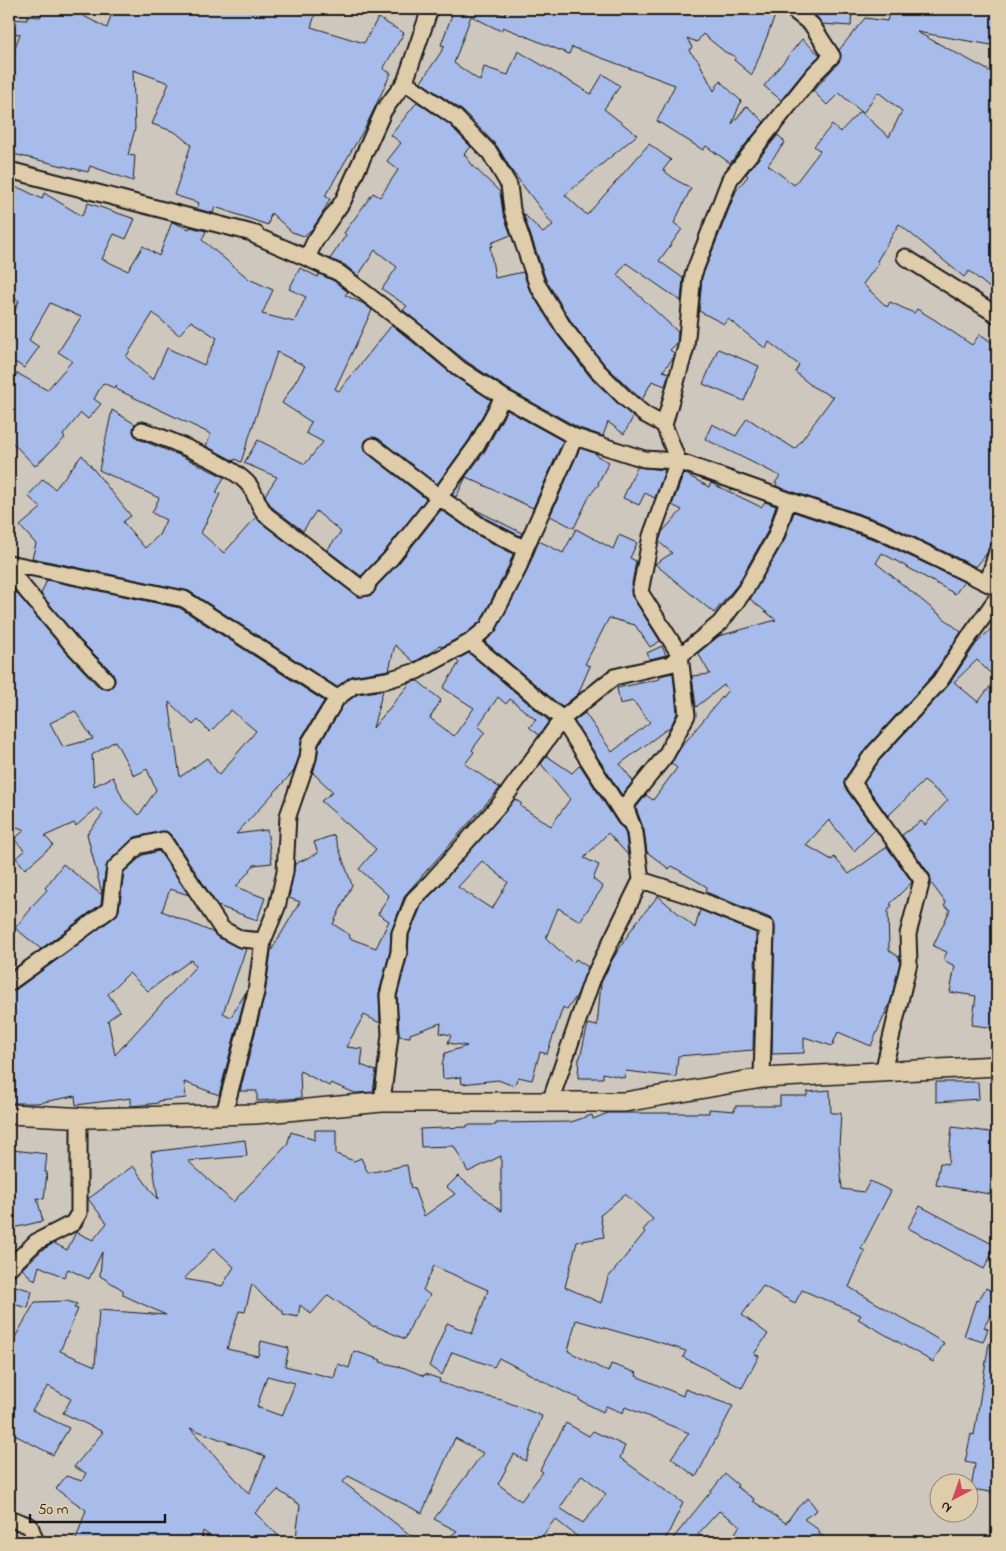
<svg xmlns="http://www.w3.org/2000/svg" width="1006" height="1551" viewBox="0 0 1006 1551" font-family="'Indie Flower',sans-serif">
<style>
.building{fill:#a7bcea;stroke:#1c1c1c;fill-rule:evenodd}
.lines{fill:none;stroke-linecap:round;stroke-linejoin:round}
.minor-casing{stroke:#1c1c1c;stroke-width:19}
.tertiary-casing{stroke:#1c1c1c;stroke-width:22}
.minor{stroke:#dfccaa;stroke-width:15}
.tertiary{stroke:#dfccaa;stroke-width:19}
</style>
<rect width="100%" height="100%" fill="#cec7bd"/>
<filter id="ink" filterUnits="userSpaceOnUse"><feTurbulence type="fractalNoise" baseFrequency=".02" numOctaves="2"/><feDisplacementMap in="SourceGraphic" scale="10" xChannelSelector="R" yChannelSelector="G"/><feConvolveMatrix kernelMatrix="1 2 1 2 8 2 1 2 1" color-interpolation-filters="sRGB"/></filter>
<g filter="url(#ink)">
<path class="building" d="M43,9h27l37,19 6,-19h204l-6,18 53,16 14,-25 26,15 -21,36 8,4 -25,53 -41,70 5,3 -9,17 -8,12 -9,8 -12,-4 -21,-19 -3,12 -53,-18 -2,6 -16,-4 2,-6 -25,-8 17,-50 -16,-13 -23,-8 17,-41 -36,-13 2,59 -7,26 7,1 -2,25 -43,-15 -2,6 -79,-19v-88l11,-31 -11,-1v-14l18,1v-4l13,1z
M454,9h35l16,7 1,-7h260l9,7 -23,59 -18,-15 2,-3 -11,-5 -22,-18 -6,8 -10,-4 5,9 -3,4 9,9 16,31 6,-10 21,20 -9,23 15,-18 17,16 -34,41 -24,-17 -3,4 -46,-29 18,-36 -103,-38 -3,7 -66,-27 -2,4 -30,-15 -17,47 26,18 4,-14 24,8 10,-24 73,43 12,-20 17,12 -16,23 33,26 -72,60 22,20 62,-71 22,16 -8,10 13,10 15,8 -17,35 8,6 -23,32 24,17 -2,23 -55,-38 -9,12 61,57 -1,11 -7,7 4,3 -1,5 -10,13 6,2 -4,13 -13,-5 -10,19 -37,-35 -33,-42 -26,-43 -23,-67 20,20 10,-8 -41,-54 -15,-25 -34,-35 -42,-29 24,-36 -4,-1z
M815,9h37l-1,17 -29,-2 -7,-9z
M890,9h107v37l-80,-14 80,43v219l-28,-23 -5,6 -65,-53 -22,37 2,2 -16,21 24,23 3,-5 24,11 3,-4 18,11 37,25 8,-11 17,12v193l-7,6 -3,8 -11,14 -93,-45 -107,-36 1,-2 -2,-1 5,-7 -75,-37 7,-15 24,12 11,-18 48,31 38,-52 -20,-10 -18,-15 4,-7 -30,-23 -3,7 -38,-30 -4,5 -25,-13 3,-34 34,-86 12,-15 -2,-2 32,-39 7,7 -17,23 26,20 26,-34 -6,-5 18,-21 8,7 20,-21 29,26 13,-26 -24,-19 -15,21 -24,-20 -12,12 -14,-14 26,-29 2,-7 -2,-5 26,-32 22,3z
M802,39l18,16 -13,13 -26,32 -17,-14z
M417,102l33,23 21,22 -7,7 10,13 26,25 3,21 8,22 -20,8 2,3 -3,1 5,31 28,-6 6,17 28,45 34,44 42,39 -9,17 -16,-12 -5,14 -24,-8 -71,-39 -42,-28 -63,-51 4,-4 -25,-17 15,-22 -22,-17 -17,26 -13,-11 -15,-6 16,-24 -2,-2 29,-40 7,4 18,-27 -11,-9 14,-18 -10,-8z
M9,186l13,3 20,10 2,-6 38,23 6,-13 47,16 -9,20 -12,-5 -12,25 26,12 15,-25 16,10 13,-34 17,7 1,-2 16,4 -4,9 47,39 24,11 -11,24 32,8 12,-25 -17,-8 11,-21 18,9 1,-3 15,7 14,11 -3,3 19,9 8,6 -37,79 4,2 53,-66 62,51 37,24 -22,40 -32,44 -58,-45 -9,-2 -5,4 -1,8 3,4 59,46 -42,53 -23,24 -34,-26 14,-18 -25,-21 -13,20 -30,-23 -6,-8 -2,-5 12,-18 -33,-14 14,-23 47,24 18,-22 -17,-9 5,-11 -29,-19 23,-37 -28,-14 -36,110 -6,-3 -1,2 -28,-15 5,-12 -95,-45 1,-4 -3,3 -11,-5 -9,16 7,5 -13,15 -7,-6 -18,22 2,3 -30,28 -26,-27v-52l8,-14 30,17 25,-29 -14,-9 23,-35 -31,-14 -21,37 10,7 -15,21 -15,-10v-34l10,-23 -10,-5v-80l5,-15 -5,-3zM153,313l26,22 12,-14 26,17 -13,27 -37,-17 -14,32 -27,-23z
M718,349l41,17 -15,35 -41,-17z
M112,410l23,14 -2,8 5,7 41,16 45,22 -8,16 4,1 -19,39 23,20 32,-36 4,5 95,73 4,2 10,-1 4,-2 4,-8 21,-22 43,-54 36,25 36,19 -4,11 -28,56 -16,13 -23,13 -3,-2 -5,6 -20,11 -19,-17 -6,25 -37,6 -15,11 -148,-96 -157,-33 4,-14 -16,-18 21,-18 -13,-12 15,-17 12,10 27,-34 49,61 -8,6 22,26 14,-13 7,-15 -14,-7 7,-15 -60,-28z
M507,410l56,31 -30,67 -67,-31 -10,20 -4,-2 33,-44z
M580,448l17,6v2l12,6 -11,21 1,1 -9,11 -16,33 -24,-12z
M637,467l28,3 -10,28 -10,-5 -6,12 -16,-7z
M684,473l25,14 2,-4 50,24 4,-5 11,4 -9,26 -29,52 -24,29 -59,-49 17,-11 -13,-11 3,-10 20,-22 -10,-5z
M472,508l50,25 -2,3 -33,-17z
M794,512l82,28 88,42 -9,12 -73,-41 -6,10 85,69 -28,43 -68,74 -20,29 -1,6 1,4 30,42 -21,21 -25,-31 -23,25 26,15 2,-3 15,17 38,-27 25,35 -22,22 2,1 -4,6 1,39 10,7 1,5 -9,38 -20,46 -33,-14 -6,14 -28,-9v16l-32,1 3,-127 -1,-5 -4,-4 -64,-26 1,-5 -35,-21 -3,3 -22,-17 -3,-22 -8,-22 10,-13 7,5 24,-32 -6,-5 11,-17 46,-56 -4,-5 -28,22 -4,-31 18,-2 -12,-21 21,-17 57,-16 -26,-21 34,-58z
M576,529l37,20 6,-14 18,8 -7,15 6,3 -5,29 1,6 28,45 -10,6 -15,-22 -26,-7 -24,46 5,2 -12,28 -16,13 -77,-65 11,-11 30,-58 13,-32 24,12z
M47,580l133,28 144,93 -22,36 -3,19 -5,15 -58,63 31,-4 5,33 -18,2 -18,22 29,11 -8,22 -39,-14 -47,-71 -5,-4 -31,6 -26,24 -3,6 -4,27 -15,-60 16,-20 -6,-6 -21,18 -2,-3 -29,13 8,9 -28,24 -9,-11 9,-7 -11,-12 11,-9 -16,-6v-240l56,67 34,36 5,2h5l6,-7 -2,-9 -34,-34 -38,-45zM169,702l24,23 5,-5 12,12 21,-22 25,21 -37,44 -12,-17 -27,19zM75,711l18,28 -30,8 -13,-24zM115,741l19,35 13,-7 9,21 -17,25 -15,-14 -11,-24 -19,9 -2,-31z
M997,623v405l-25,-3 4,-29 -26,-4 5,-26 -12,-6 4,-8 -14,-6 17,-36 -6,-4 2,-3 -15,-20 -1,-8 -28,-40 19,-14 4,4 23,-25 -24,-19 -36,35 -24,-33 15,-22 68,-74 29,-43zM977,660l19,19 -18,23 -24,-20z
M662,646l4,9 -16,4 -3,-6z
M469,653l80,68 -10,14 -10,-8 7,-7 -26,-21 -4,5 -8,-7 -20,29 7,6 -13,18 2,2 -9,12 35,24 -95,107 -14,37 -1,19 -11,42 1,30 -16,-8 -18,32 17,2 -2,16 15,6 -3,21 -18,1 -24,-10 -2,3 -29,-15 1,27 -44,3v-10h-17l25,-97 6,-43 29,-49 -11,-4 6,-34 23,-11 -4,-11 20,-7 18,50 -19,39 17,11 -1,3 27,10 13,-27 -11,-7 11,-18 -30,-27 17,-20 -55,-48 12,-9 -20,-19 4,-14 2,-14 25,-41 14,-10 25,-4 -10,38 38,-46 7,-1 23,19 -11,18 24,18 20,-28 -31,-20 16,-25 -3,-3z
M673,673l4,40 -6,13 -51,38 13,17 -11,14 -48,-74 11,-8 27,39 38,-30 -17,-21 -13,3 -3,-16 43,-9 -1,-3z
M547,756l25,17 8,-8 38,59 5,4 3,7 2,20 -20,-22 -24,25 15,7 -6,14 10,8 -23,34 -22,-13 -12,30 27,25 3,-4 12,8 -11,28 -10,15 -4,-3 -16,47 -7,-2 -8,28 -14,-3 -4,9 -16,-6 -36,4 -1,-7 -18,2 -1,-15 3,-11 22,-7 -19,-3 3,-8 -11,-2 1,-10 -31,11v3l-11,-1 -2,-40 11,-42 1,-19 13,-31 16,-16 77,-89 7,5 -2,2 31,20 19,-27 -29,-35zM482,861l26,21 -16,27 -34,-22z
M159,851l30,44 -19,-6 -8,22 50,21 6,5 19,10 9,2 -23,64 8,4 15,-25 -27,103 -35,-13 2,16 -28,3v2l-16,2 -11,1v-8l-55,7 -1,-9 -37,7h-29v-111l5,-1 102,-75 3,-6 5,-38 19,-17zM191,960l5,6 -81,89 -7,-35 12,-9 -12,-17 21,-21 19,18z
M63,864l39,31 -1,9 -60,45 -26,-21 16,-19 -1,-1 17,-18 -2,-2z
M658,896l37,32 5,-18 56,23 -3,117 -75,6 -2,21 -50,-6 -2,7 -21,-5v5h-25l1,-20h1l8,-34 9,2 4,-43 11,-23 23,-36z
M936,1082h42l1,17 -43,3z
M830,1090l1,23h10l-2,34 3,42 22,3 6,-11 21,10 -30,58 4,2 -16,36 95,56 -11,19 -75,-43 3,-4 -59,-25 -7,13 -32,-17 -21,29 26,19 -14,20 5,2 -17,32 -59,-31 3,-6 -46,-15v2l-64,-18 -8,31 40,21 3,-8 26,9 -1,3 47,20 2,-7 48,17 -37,71 -25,-19 18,-25 -64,-26 -2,6 -17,-7 -3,6 -24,-12v-2l-11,-4 -69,-36 -5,9 -42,-15 -10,23 -13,-9 18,-43 25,11 16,-44 -54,-24 -11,24 7,5 -17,26 -8,18 -30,-13 -1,1 -46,-32 -17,19 -11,-9 -2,12 -15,-3v-3l-19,-14 -12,-13 -7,28 -6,-1 -12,38 31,7 3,-15 28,7 -4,18 49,12 4,-14 11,4 5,-17 27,9 -1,2 25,6 19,8 1,-2 15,5 -1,3 32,11 31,7 40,16 -16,45 -12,-7 -16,30 23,17 22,-29 -3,-2 26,-47 23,13 4,-5 32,15 -5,12 63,45 -19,39h-80l-29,-23 -17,23h-95l14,-11 -23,-12 49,-66 -28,-15 -33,75 -74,-37 -5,6 76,60h-89l-34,-4 4,-33 -22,-15 -23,23 30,29h-67l-15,-11 -2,11h-126l11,-32 -30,-21 10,-13 16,5 4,-8 -12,-6 29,-35 -40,-19 8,-14 -23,-13 -16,24 37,18 -16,27 -44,-23v-84l26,-46 32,-1 10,3 -3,4 4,1 -18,42 35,15 4,-56 67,5 -43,-20v-5l-23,-14 2,-24 -13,27 -21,-10 -4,8 -25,-11 -4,15 -13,-12 20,-19 12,-7 13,7 9,-18 17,8 14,-17 -19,-24 45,-33 25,34 -7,-48 94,-12 2,16 -59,5 45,41 54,-57 4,-13 24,8v-10h21v24l18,7 7,-3 7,15 39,-8 4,24 3,-1 10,28 31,-22 -8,-7 11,-11 43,35v-55l-33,16 -14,-26 -33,1 -1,-18 47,-2v-2h29v-2l75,-1 21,-7 1,4 15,-6h101v-4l26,2v-5h45v-10h27v-4zM625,1194l28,25 -10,11 2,2 -37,46 -7,25 -36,-16 12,-45 27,-5 -4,-22 2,-1zM214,1248l20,19 -12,19 -38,-7zM267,1376l28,7 -13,33 -25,-9zM190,1428l75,28 -16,38 -24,-27zM582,1475l24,19 -23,29 -23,-15z
M952,1127l45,6v34h-3l-4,27 -54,-9 4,-22 8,1z
M13,1150l34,4 -2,18h2l-3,27 -7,-1 6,23 -34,8v-49h1z
M920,1206l76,40 -12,23 -76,-41z
M9,1284l23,7 -4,17 -19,-5z
M986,1288l11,6v10l-13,23 4,2 -5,13 -19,-6 12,-36 2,1z
M989,1343l8,1v149l-26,-4 4,-25 -10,-2 6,-28 3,1z
M725,1474l13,11 -1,2 17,12 -1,2 33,22 10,-14 12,-11 9,12 -13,9 16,12 -2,2 14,9h-102l10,-17 -21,-14 -21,23 10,8h-38z"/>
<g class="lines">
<g class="minor-casing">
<path id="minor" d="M405,82l51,36 34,35 19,32 3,25 25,74 27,44 34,43 27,27 19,16 20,11 14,36 -27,75 -11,56 40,63 7,60 -21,40 -41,51 10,27 6,47 44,14 81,33 -4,151
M9,170l247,64v2l51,22 32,15 77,59 44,37 43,28 72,40 69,22 34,2 110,39 92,31 117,57
M905,257l92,58
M307,258l8,-17 28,-40 41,-91 21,-28 25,-73
M664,425l22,-78 7,-72 37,-96 84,-105 18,-18 -20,-31 -20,-16
M142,430c26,9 91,35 107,55 7,9 9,21 17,30l95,73 6,-1 2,-6 22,-23 48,-61 38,-52 26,-48
M373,446l66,51 43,30 43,22
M9,563l175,36 153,99
M9,570l63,75 34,35
M988,582l9,-31
M470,642l92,77 64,100
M9,983l56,-40 45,-34 5,-41 23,-22 25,-6 59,89 19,10 22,2
M883,1072l26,-109 -1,-29 14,-54 -69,-97 19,-28 68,-74 24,-37 33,-46
M382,1102l8,-67 -2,-40 11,-43 1,-19 14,-34 17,-17 69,-78 62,-85 52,-42 56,-13 50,-41 26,-34 30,-53 12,-36
M550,1102l42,-122 49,-100
M224,1114l32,-122 7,-51 14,-34 8,-35 3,-56 20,-58 2,-16 27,-44 17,-13 33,-5 30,-9 53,-29 18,-15 30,-58 7,-20 50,-112
M9,1268l27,-26 37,-19 6,-10v-95
M9,1518l21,8 6,16"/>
</g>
<g class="tertiary-casing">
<path id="tertiary" d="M9,1114l79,4 167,-4 127,-12h243l137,-24 235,-12"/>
</g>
<use href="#minor" class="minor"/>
<use href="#tertiary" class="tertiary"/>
</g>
</g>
<rect width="1006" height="1551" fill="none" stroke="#dfccaa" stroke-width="30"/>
<rect x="15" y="15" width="976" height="1521" fill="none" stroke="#1c1c1c" stroke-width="2" filter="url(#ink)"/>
<g transform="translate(954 1498) rotate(221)"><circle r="24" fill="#dfccaa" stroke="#918671"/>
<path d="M0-4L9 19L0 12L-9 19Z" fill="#d1495b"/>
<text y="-8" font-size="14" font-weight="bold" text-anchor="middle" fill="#1c1c1c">N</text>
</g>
<path d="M30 1514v8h135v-8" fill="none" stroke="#1c1c1c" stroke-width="2.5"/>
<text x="38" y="1514" font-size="15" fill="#1c1c1c" stroke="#dfccaa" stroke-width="4" paint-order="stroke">50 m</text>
</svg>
